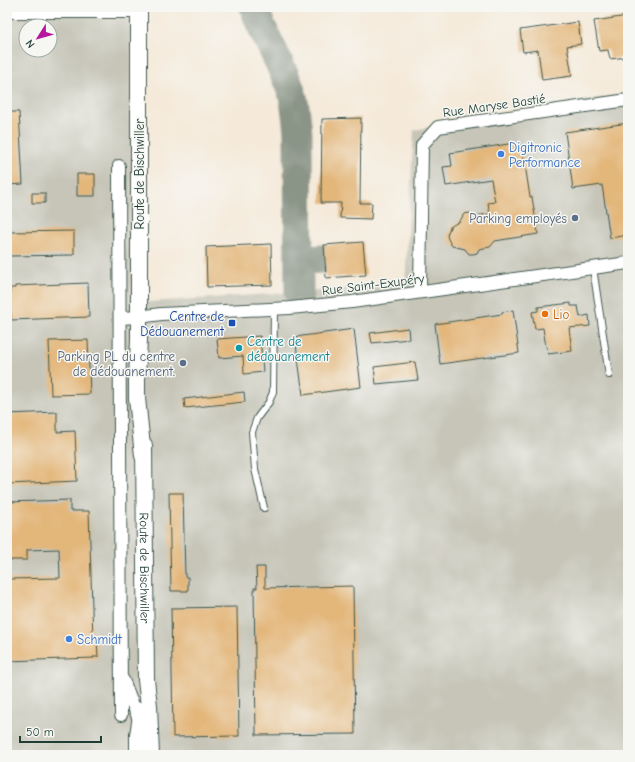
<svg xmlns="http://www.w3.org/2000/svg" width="635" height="762" viewBox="0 0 635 762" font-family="'Comic Neue',sans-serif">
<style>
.industrial{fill:#c6c5b8;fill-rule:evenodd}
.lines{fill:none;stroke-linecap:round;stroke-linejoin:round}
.taxiway{stroke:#8a9487;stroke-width:29}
.building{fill:#e3b679}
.lane-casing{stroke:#3f574d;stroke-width:8}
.street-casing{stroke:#3f574d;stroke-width:14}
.secondary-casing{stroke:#3f574d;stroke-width:18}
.lane{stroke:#fff;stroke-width:6}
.street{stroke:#fff;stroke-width:12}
.secondary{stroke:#fff;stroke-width:16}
.shop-dot{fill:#3f7fe0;stroke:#f6f6f2;stroke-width:1.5}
.service-dot{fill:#5c6f8a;stroke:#f6f6f2;stroke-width:1.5}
.food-dot{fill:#e8710a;stroke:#f6f6f2;stroke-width:1.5}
.transit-dot{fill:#1a4fb4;stroke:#f6f6f2;stroke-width:1.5}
.culture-dot{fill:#0f9aa8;stroke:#f6f6f2;stroke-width:1.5}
.labels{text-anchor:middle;stroke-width:3;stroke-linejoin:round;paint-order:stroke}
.street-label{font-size:13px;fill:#1f3d34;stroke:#f6f6f2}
.shop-label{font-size:13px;fill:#366cbe;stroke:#f6f6f2;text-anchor:start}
.service-label{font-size:13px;fill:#4e5e75;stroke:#f6f6f2;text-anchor:end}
.food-label{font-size:13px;fill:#c56008;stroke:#f6f6f2;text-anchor:start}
.transit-label{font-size:13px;fill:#164399;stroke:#f6f6f2;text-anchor:end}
.culture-label{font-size:13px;fill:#0d838f;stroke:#f6f6f2;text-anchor:start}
</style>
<rect width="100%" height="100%" fill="#f6f6f2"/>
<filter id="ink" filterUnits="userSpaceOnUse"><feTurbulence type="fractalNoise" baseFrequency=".025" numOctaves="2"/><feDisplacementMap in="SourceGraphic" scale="8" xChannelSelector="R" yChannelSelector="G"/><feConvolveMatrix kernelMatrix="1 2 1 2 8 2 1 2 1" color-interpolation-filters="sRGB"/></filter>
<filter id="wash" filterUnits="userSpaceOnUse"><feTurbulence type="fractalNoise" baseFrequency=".012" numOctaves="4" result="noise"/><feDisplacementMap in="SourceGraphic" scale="16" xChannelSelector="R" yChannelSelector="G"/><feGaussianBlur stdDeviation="0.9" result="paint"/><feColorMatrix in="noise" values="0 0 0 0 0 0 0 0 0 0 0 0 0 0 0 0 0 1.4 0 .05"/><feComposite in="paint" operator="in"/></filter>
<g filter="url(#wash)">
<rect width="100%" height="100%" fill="#f5eada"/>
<path class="industrial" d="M7,7h124l3,296 271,-18 9,-155 214,-37v662h-621zM26,26h24v24h-24z"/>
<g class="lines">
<path class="taxiway" d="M254,7c10,31 30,59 39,90 3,12 4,25 5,37l1,159
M299,260l26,-1"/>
</g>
<g id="blocks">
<path class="building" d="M628,16v41l-18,2 -2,-9 -9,1 -5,-30z
M578,22l3,22 -14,2 5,30 -30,4 -4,-30 -15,2 -3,-22z
M7,112h12l4,72 -16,1z
M361,118l-1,85h12l-1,16 -31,-1 1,-15h-20l1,-84z
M628,123v112l-18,3 -8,-53 -29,4 -8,-57z
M515,143v3l7,-1 8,52h2l6,37 -43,7 -5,6 -11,2 -2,4 -4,1h-4l-4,-5 -13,-3 -4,-7 -1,-4 3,-8 10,-6 4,-7 5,-1 5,3 16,-2 -2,-11 7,-1 -4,-23 -45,7 -3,-19 9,-1 -2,-13z
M77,174h18v22h-18z
M32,193h13v10h-13z
M74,231v24l-65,1v-24z
M363,242l3,33 -40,3 -2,-33z
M271,244l1,41 -65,2 -1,-40z
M88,283l1,34 -78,3 -1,-32h5v-2z
M571,303v3h7l2,11 9,-2 1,11 -21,2 3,23 -24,3 -1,-7h-1l-3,-19 -8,1 -3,-17 6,-1v-4z
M513,310l6,43 -79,11 -5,-40 67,-10v-2z
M408,328l1,11 -37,4 -2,-10z
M354,329l7,58 -58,8 -8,-58z
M260,336l3,36 -19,2 -1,-18 -24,2 -2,-19z
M88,340l2,54 -39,1 -2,-54z
M415,362l3,18 -42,4 -2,-17z
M244,392l1,10 -60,6 -1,-9z
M57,412v20l18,-1 2,50 -70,3v-70z
M169,493h14l2,84h3v14h-17z
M70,500v11h19l4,129h4l1,17h-5l1,1 -87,3v-82l53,-1 -1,-29 -32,1v10h-20v-58z
M256,567h9v21l88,-2 2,148 -99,1 -2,-147h3z
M237,607l2,129 -66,1 -2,-129z"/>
</g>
</g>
<g filter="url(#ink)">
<use href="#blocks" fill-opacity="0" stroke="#3f574d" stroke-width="1"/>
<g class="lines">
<g class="lane-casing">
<path id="lane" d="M593,268l16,107
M264,508l-9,-39 -3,-37 5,-14 12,-16 4,-10 1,-83"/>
</g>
<g class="street-casing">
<path id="street" d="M7,12h132
M119,166l2,549
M420,292l2,-147 16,-18 190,-27
M120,318l19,-1 22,-3 129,-6 62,-6 276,-39
M123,680l17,42"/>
</g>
<g class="secondary-casing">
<g id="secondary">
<path d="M139,7v333l-2,36v22l6,58"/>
<path id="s1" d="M144,445l2,235 3,26 2,49"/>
<path d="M138,755v-20l4,-25"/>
</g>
</g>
<use href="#lane" class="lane"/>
<use href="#street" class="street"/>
<use href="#secondary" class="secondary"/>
</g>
</g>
<g class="shop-dot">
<circle cx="501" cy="154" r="4"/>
<circle cx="69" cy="639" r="4"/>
</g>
<g class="service-dot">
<circle cx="575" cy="218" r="4"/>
<circle cx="183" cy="363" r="4"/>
</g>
<circle class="food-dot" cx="545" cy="314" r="4"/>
<rect class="transit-dot" x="228" y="319" width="8" height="8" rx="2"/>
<circle class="culture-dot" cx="239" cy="348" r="4"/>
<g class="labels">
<g class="street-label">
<text transform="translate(494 105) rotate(-8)" y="5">Rue Maryse Bastié</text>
<text transform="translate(139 174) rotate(-90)" y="5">Route de Bischwiller</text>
<text transform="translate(373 284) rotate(-7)" y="5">Rue Saint-Exupéry</text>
<text dy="5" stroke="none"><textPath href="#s1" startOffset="123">Route de Bischwiller</textPath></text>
</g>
<g class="shop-label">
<text x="509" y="152">Digitronic<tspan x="509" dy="15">Performance</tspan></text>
<text x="77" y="644">Schmidt</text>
</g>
<g class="service-label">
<text x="567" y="223">Parking employés</text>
<text x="175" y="361">Parking PL du centre<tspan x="175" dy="15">de dédouanement.</tspan></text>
</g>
<g class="food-label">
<text x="553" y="319">Lio</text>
</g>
<g class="transit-label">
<text x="224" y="321">Centre de<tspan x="224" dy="15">Dédouanement</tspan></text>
</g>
<g class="culture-label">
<text x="247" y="346">Centre de<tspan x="247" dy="15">dédouanement</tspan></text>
</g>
</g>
<rect width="635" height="762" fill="none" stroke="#f6f6f2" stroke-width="24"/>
<g transform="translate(38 38) rotate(233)"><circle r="19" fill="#f6f6f2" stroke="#a0aca6"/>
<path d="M0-3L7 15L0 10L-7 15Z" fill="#b5179e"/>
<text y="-6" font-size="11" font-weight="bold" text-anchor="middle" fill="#1f3d34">N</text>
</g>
<path d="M20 736v6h81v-6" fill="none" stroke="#1f3d34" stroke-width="2"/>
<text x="26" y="736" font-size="12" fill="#1f3d34" stroke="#f6f6f2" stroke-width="3" paint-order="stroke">50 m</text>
</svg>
